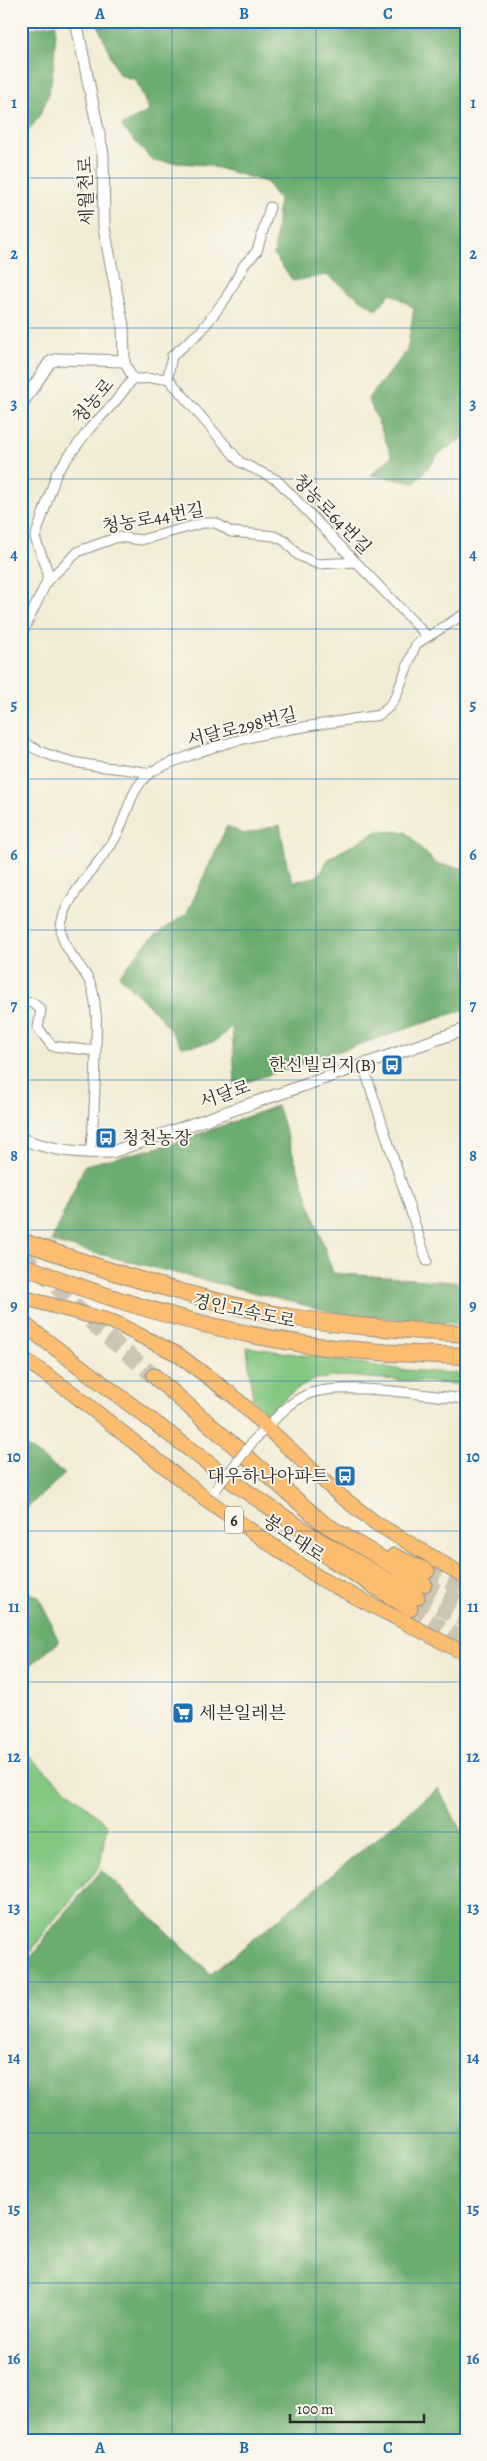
<svg xmlns="http://www.w3.org/2000/svg" width="487" height="2461" viewBox="0 0 487 2461" font-family="Alegreya,'Noto Serif KR',serif">
<style>
.green{fill:#84c780;stroke:#587956}
.forest{fill:#6bac6e;stroke:#4b6c4c}
.lines{fill:none;stroke-linecap:round;stroke-linejoin:round}
.trunk-tunnel{stroke:#cac5b4;stroke-width:15;stroke-dasharray:15 8;stroke-linecap:butt}
.motorway-tunnel{stroke:#cac5b4;stroke-width:16;stroke-dasharray:16 8;stroke-linecap:butt}
.minor-casing{stroke:#8e8c80;stroke-width:11}
.tertiary-casing{stroke:#8e8c80;stroke-width:13}
.primary-casing{stroke:#8e8c80;stroke-width:16}
.trunk-casing{stroke:#8e8c80;stroke-width:17}
.motorway-casing{stroke:#8e8c80;stroke-width:18}
.minor{stroke:#fff;stroke-width:9}
.tertiary{stroke:#fff;stroke-width:11}
.primary{stroke:#fcbd6f;stroke-width:14}
.trunk{stroke:#fcbd6f;stroke-width:15}
.motorway{stroke:#fcbd6f;stroke-width:16}
.minor-bridge-casing{stroke:#8e8c80;stroke-width:11;stroke-linecap:butt}
.minor-bridge{stroke:#fff;stroke-width:9}
.grid{fill:none;stroke:#1f6fb2;stroke-width:1;stroke-opacity:0.55}
.labels{text-anchor:middle;stroke-width:4;stroke-linejoin:round;paint-order:stroke}
.shield{fill:#fbf7ec;stroke:#696865;stroke-width:1}
.shield-label{font-size:16px;font-weight:bold;fill:#2b2b2b}
.street-label{font-size:18px;fill:#2b2b2b;stroke:#fbf7ec}
.poi-label{font-size:18px;fill:#2b2b2b;stroke:#fbf7ec;text-anchor:end}
.neatline{fill:none;stroke:#1f6fb2;stroke-width:2}
.grid-label{font-size:16px;text-anchor:middle;font-weight:bold;fill:#1f6fb2}
</style>
<rect width="100%" height="100%" fill="#fbf7ec"/>
<filter id="ink" filterUnits="userSpaceOnUse"><feTurbulence type="fractalNoise" baseFrequency=".02" numOctaves="2"/><feDisplacementMap in="SourceGraphic" scale="10" xChannelSelector="R" yChannelSelector="G"/><feConvolveMatrix kernelMatrix="1 2 1 2 8 2 1 2 1" color-interpolation-filters="sRGB"/></filter>
<filter id="wash" filterUnits="userSpaceOnUse"><feTurbulence type="fractalNoise" baseFrequency=".0096" numOctaves="4" result="noise"/><feDisplacementMap in="SourceGraphic" scale="20" xChannelSelector="R" yChannelSelector="G"/><feGaussianBlur stdDeviation="1.12" result="paint"/><feColorMatrix in="noise" values="0 0 0 0 0 0 0 0 0 0 0 0 0 0 0 0 0 1.4 0 .05"/><feComposite in="paint" operator="in"/></filter>
<g filter="url(#wash)">
<rect width="100%" height="100%" fill="#f2ecd6"/>
<path class="green" d="M247,1347l158,23 61,4v11l-122,-9 -28,3 -19,10 -31,24 -13,-14z
M26,1754l82,71 -9,43 -48,55 -30,43v-205z"/>
<path class="forest" d="M96,21h370v415l-27,18 -24,29 -44,-8 21,-19 -24,-58 39,-47 7,-43 -23,-15 -15,17 -50,-35 -33,6 -19,-26 5,-56 -13,-17 -59,-17 -54,-4 -32,-35 28,-15 -13,-31 -17,-5z
M56,24c-2,38 -1,88 -35,112v-106z
M280,825l7,40 7,17 24,-6 11,-18 49,-27 28,1 30,32 30,4v141l-231,77 -3,-60 -17,16 -33,5 -19,-27 -44,-44 30,-36 38,-27 40,-87 17,8z
M277,1106l56,167 133,10v42l-130,-12 -285,-71 34,-77 83,-20z
M21,1443l44,31 -44,39z
M21,1589l18,8 20,45 -38,31z
M438,1788l28,52v600h-445v-467l32,-46 49,-57 109,104z"/>
</g>
<g filter="url(#ink)">
<g class="lines">
<path class="trunk-tunnel" d="M427,1571l39,19
M424,1584l42,21
M417,1597l49,24
M410,1609l56,32"/>
<path class="motorway-tunnel" d="M21,1255l23,19 54,55 56,47"/>
<g class="minor-casing">
<path id="minor" d="M124,361l9,18
M168,378l72,84 37,18 150,156
M47,581l32,-30 39,-14 23,3 62,-17h13l15,9 43,4 11,5 13,14 19,9 39,-2
M21,636l26,-55v-12l-12,-31 22,-66 33,-44 24,-25 19,-24 35,-1 4,-22 29,-25 25,-33 18,-33 13,-14 13,-44
M21,742c10,4 19,10 29,13 31,12 67,12 100,18
M21,1002l12,1 8,7 -3,18 14,18 44,5
M363,1065l64,196
M90,1153c5,-35 5,-66 6,-101 0,-21 2,-40 -3,-60 -4,-22 -32,-41 -32,-64 1,-27 35,-61 50,-83 16,-22 16,-54 39,-72 9,-7 21,-10 31,-14 62,-26 132,-33 198,-44l10,-8 7,-11 20,-52 50,-31
M254,1440c16,-15 32,-36 52,-45 33,-15 121,1 160,4"/>
</g>
<g class="tertiary-casing">
<path id="tertiary" d="M21,405l29,-43 9,-3 65,2 -1,-35 -19,-98 -1,-74 -27,-133
M21,1139c32,11 57,15 91,13l354,-123"/>
</g>
<g class="primary-casing">
<path id="primary" d="M21,1297l92,25 64,32 55,41 106,99 39,30 89,53
M21,1357l50,35 136,108 114,79 145,75"/>
</g>
<g class="trunk-casing">
<path id="trunk" d="M25,1325l212,160 80,54 100,58
M154,1376l169,147 101,61
M394,1556l33,15
M328,1557l82,52"/>
</g>
<g class="motorway-casing">
<path id="motorway" d="M21,1241c90,31 181,61 275,77 56,9 113,12 170,16
M21,1265c91,36 185,64 282,79 53,8 109,10 163,12"/>
</g>
<use href="#minor" class="minor"/>
<use href="#tertiary" class="tertiary"/>
<use href="#primary" class="primary"/>
<use href="#trunk" class="trunk"/>
<use href="#motorway" class="motorway"/>
<g class="minor-bridge-casing">
<path id="minor-bridge" d="M216,1489l38,-49"/>
</g>
<use href="#minor-bridge" class="minor-bridge"/>
</g>
</g>
<path class="grid" d="M172,21v2419M316,21v2419M21,178h445M21,328h445M21,479h445M21,629h445M21,779h445M21,930h445M21,1080h445M21,1230h445M21,1381h445M21,1531h445M21,1682h445M21,1832h445M21,1982h445M21,2133h445M21,2283h445"/>
<defs>
<g id="bus-square" transform="scale(1.125)"><rect x="-9" y="-9" width="18" height="18" rx="4" fill="#1f6fb2" stroke="#fbf7ec"/><path d="M-5-6H5V4H4V6H2V4H-2V6H-4V4H-5ZM-3.5-4V0h7V-4ZM-3.5 1.2v1.5H-2V1.2ZM2 1.2v1.5H3.5V1.2Z" fill="#fff"/></g>
<g id="supermarket-square" transform="scale(1.125)"><rect x="-9" y="-9" width="18" height="18" rx="4" fill="#1f6fb2" stroke="#fbf7ec"/><path d="M-6-5.5h2.5l.6 2H6L4.5 2H-2.5L-4.4-4H-6ZM-1.5 3.2a1.3 1.3 0 1 0 .1 0ZM3 3.2a1.3 1.3 0 1 0 .1 0Z" fill="#fff"/></g>
</defs>
<g fill-rule="evenodd">
<use href="#bus-square" x="392" y="1065"/>
<use href="#bus-square" x="106" y="1138"/>
<use href="#bus-square" x="345" y="1476"/>
<use href="#supermarket-square" x="183" y="1713"/>
</g>
<g class="labels">
<rect class="shield" x="225" y="1506.5" width="18" height="27" rx="4"/>
<g class="shield-label">
<text x="234" y="1526">6</text>
</g>
<g class="street-label">
<text transform="translate(86 191) rotate(-92)" y="6">세월천로</text>
<text transform="translate(93 401) rotate(-49)" y="6">청농로</text>
<text transform="translate(332 514) rotate(46)" y="6">청농로64번길</text>
<text transform="translate(153 518) rotate(-10)" y="6">청농로44번길</text>
<text transform="translate(242 727) rotate(-14)" y="6">서달로298번길</text>
<text transform="translate(225 1094) rotate(-19)" y="6">서달로</text>
<text transform="translate(244 1311) rotate(12)" y="6">경인고속도로</text>
<text transform="translate(294 1538) rotate(34)" y="6">봉오대로</text>
</g>
<g class="poi-label">
<text x="376" y="1071">한신빌리지(B)</text>
<text x="122" y="1144" text-anchor="start">청천농장</text>
<text x="329" y="1482">대우하나아파트</text>
<text x="199" y="1719" text-anchor="start">세븐일레븐</text>
</g>
</g>
<rect width="487" height="2461" fill="none" stroke="#fbf7ec" stroke-width="55"/>
<path d="M290 2414v8h134v-8" fill="none" stroke="#2b2b2b" stroke-width="2.5"/>
<text x="297" y="2414" font-size="15" fill="#2b2b2b" stroke="#fbf7ec" stroke-width="4" paint-order="stroke">100 m</text>
<rect x="28" y="28" width="432" height="2406" class="neatline"/>
<g class="grid-label">
<text x="100" y="19">A</text>
<text x="244" y="19">B</text>
<text x="388" y="19">C</text>
<text x="14" y="108">1</text>
<text x="473" y="108">1</text>
<text x="14" y="259">2</text>
<text x="473" y="259">2</text>
<text x="14" y="409">3</text>
<text x="473" y="409">3</text>
<text x="14" y="560">4</text>
<text x="473" y="560">4</text>
<text x="14" y="710">5</text>
<text x="473" y="710">5</text>
<text x="14" y="860">6</text>
<text x="473" y="860">6</text>
<text x="14" y="1011">7</text>
<text x="473" y="1011">7</text>
<text x="14" y="1161">8</text>
<text x="473" y="1161">8</text>
<text x="14" y="1311">9</text>
<text x="473" y="1311">9</text>
<text x="14" y="1462">10</text>
<text x="473" y="1462">10</text>
<text x="14" y="1612">11</text>
<text x="473" y="1612">11</text>
<text x="14" y="1762">12</text>
<text x="473" y="1762">12</text>
<text x="14" y="1913">13</text>
<text x="473" y="1913">13</text>
<text x="14" y="2063">14</text>
<text x="473" y="2063">14</text>
<text x="14" y="2214">15</text>
<text x="473" y="2214">15</text>
<text x="14" y="2364">16</text>
<text x="473" y="2364">16</text>
<text x="100" y="2453">A</text>
<text x="244" y="2453">B</text>
<text x="388" y="2453">C</text>
</g>
</svg>
